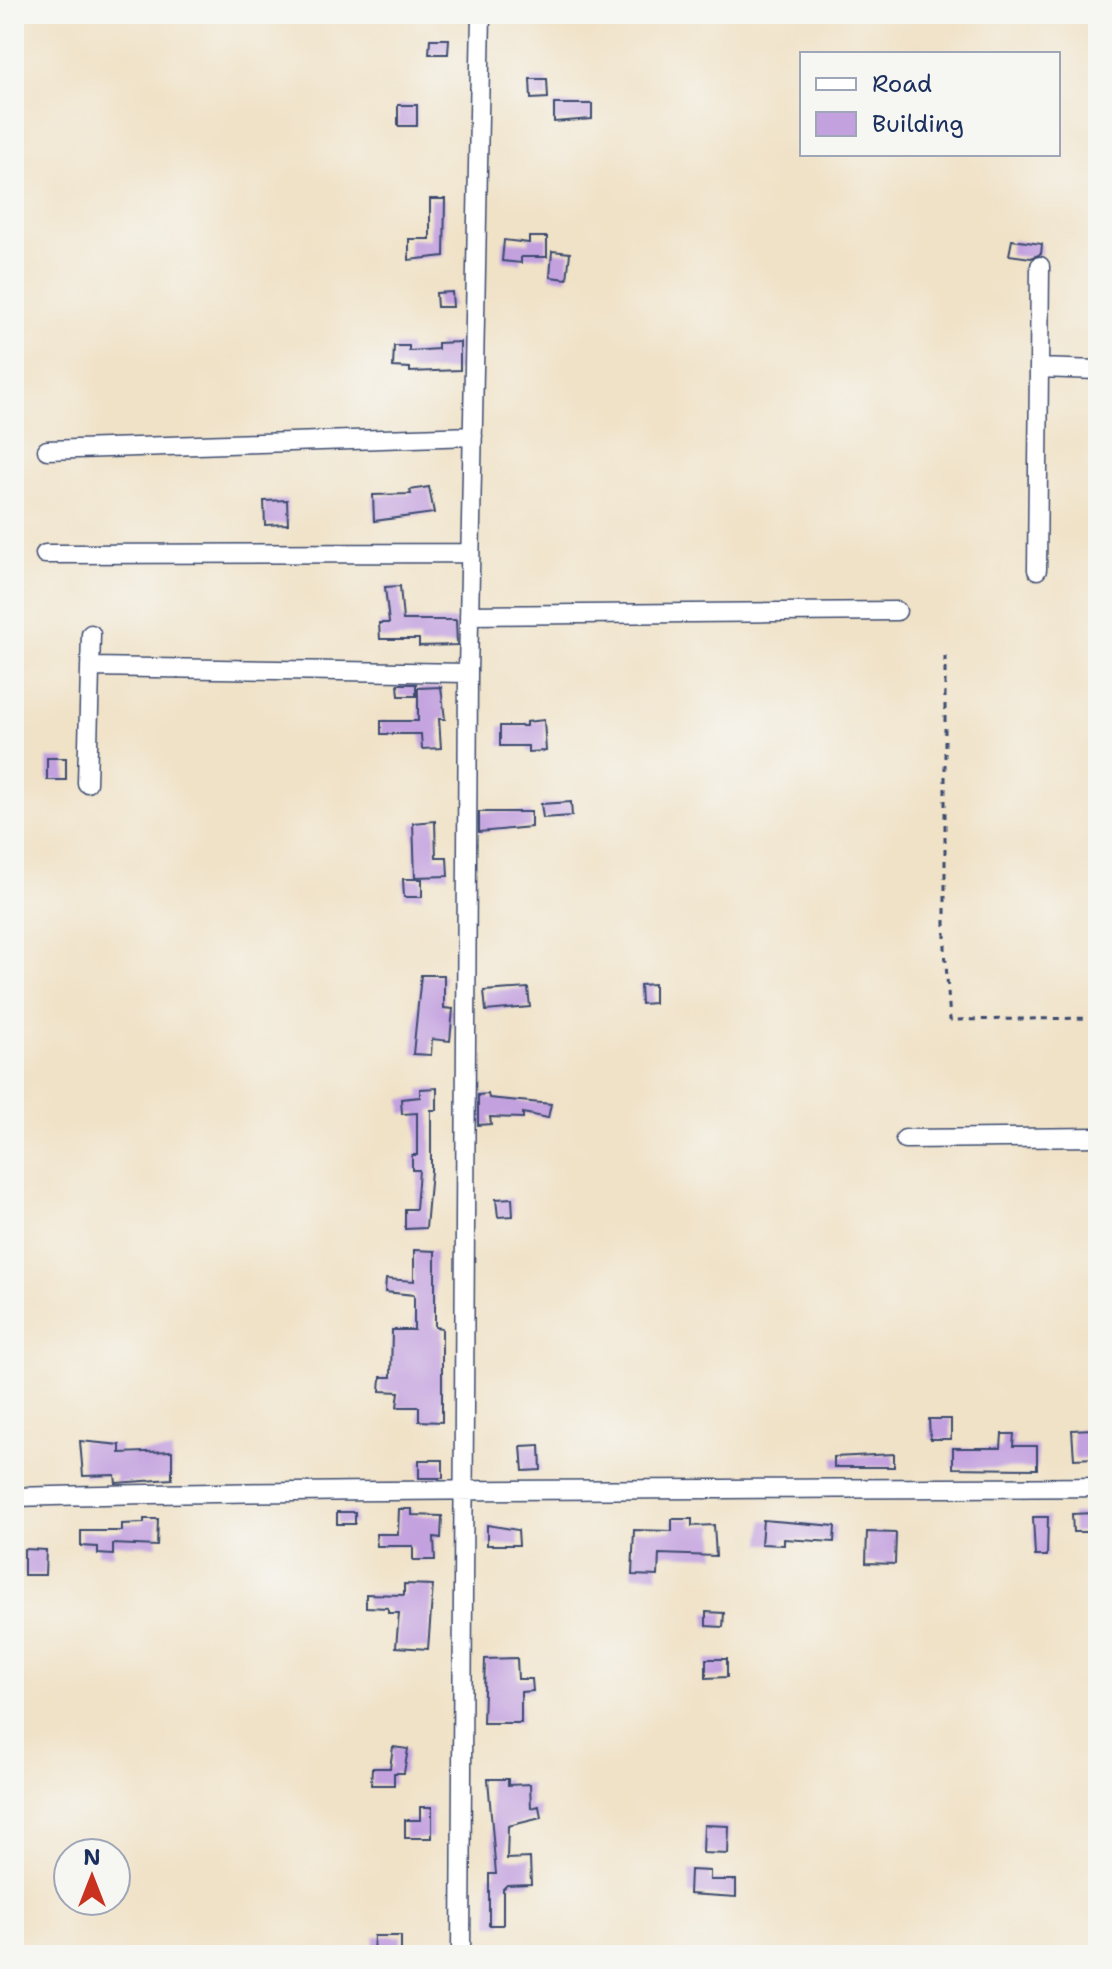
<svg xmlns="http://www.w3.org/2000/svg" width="1112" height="1969" viewBox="0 0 1112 1969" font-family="'Shantell Sans',sans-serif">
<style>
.building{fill:#c3a1df}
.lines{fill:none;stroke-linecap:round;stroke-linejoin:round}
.minor-casing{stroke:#3b4a6e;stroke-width:21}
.path{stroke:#3b4a6e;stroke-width:3;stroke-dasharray:6 6;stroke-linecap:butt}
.minor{stroke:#fff;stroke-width:18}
</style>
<rect width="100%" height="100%" fill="#f6f6f2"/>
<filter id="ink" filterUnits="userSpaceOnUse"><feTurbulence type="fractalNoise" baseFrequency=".0125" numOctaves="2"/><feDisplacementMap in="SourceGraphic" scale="16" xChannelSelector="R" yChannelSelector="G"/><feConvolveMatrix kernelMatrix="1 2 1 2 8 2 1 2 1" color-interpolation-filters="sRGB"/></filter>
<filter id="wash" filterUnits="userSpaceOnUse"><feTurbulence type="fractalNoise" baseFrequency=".006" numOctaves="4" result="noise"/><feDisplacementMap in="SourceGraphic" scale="32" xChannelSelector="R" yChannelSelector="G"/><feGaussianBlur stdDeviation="1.8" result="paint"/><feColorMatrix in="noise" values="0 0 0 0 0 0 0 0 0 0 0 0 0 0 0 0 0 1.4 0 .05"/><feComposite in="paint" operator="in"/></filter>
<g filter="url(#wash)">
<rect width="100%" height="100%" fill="#f0e2c7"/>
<g id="blocks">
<path class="building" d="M430,39h19l-1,15h-19z
M530,79h17l1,19 -17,1z
M554,104h38v15l-38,3z
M398,105h19v21h-19z
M430,199h15l-1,57 -35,4v-21h21z
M529,237h18v20h-26v6l-19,-2 2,-21 25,3z
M1012,240l30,4 -1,10 -10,4 -22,-3z
M552,251l18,2 -3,26 -17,-2z
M452,292l1,15h-16l-1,-14z
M460,342v28l-50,2v-4l-17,-1 1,-21h15v5l29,-2v-6z
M429,487l5,26 -60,8 -1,-26 38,-1 -1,-4z
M287,500l1,24 -23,1 -1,-24z
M400,586l3,34h53l1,25 -38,1v-7h-39l-1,-16h10l-4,-36z
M398,684h18v12h-17z
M441,687l4,32h-6l2,29 -19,1 -1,-15h-40v-13h37v-33z
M544,720l2,31 -18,1v-6h-28v-20h26v-4z
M47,758h19v22h-19z
M571,802l1,14 -29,2 -2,-14z
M479,812h52v15l-52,5z
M435,821l1,36h11l1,19 -33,1 -2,-54z
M403,879h19v18h-18z
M421,975h23v33l9,1 -3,32 -18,-2 -1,16 -18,-1z
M654,984v19l-13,1 -1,-19z
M528,988l2,19 -44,4 -2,-20z
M437,1088v22h-6v61l-5,57 -21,1v-20h11l3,-39h-7v-15h5v-42l-15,1 -1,-15 19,-2v-8z
M488,1094l1,4 62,6 -3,14 -25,-5v5l-33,-1 1,7 -13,1v-30z
M512,1198l1,18 -15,1 -2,-18z
M414,1250l21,1v76l7,1v94l-23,-1v-14h-22l2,-15 -19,-1 1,-14h10l1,-47h22v-35l-29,-3 1,-13 28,2z
M929,1419h22v20h-21z
M1093,1429l1,29 -20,1 -2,-29z
M1002,1434h12l-1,12h24v23l-84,-1v-20h48z
M80,1441l40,4v8l52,-2v28l-56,4 -1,-8 -32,1z
M540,1445l1,25 -18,1 -2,-25z
M894,1454v13h-60v-10z
M419,1460h24v18h-24z
M399,1509h13v6l30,1 -1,22 -7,-1 1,23h-22v-14h-36l-1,-12h22z
M337,1512h18v12h-18z
M1093,1513v19h-20l-1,-18z
M1033,1517h15l-1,39h-12z
M144,1519h14l-1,27 -44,-2v11l-15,-1v-7l-17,-1v-15h41v-7l22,-1z
M672,1519h20v7l22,-1 2,31 -57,-2 -1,22 -26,-1 2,-45 38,1z
M763,1520l72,6 -1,16 -50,-3v6l-23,-1z
M487,1525l31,5 1,15h-32z
M867,1532l29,1 -1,31 -29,-1z
M24,1549l22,1 -1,25h-21z
M404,1584l29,1 -5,64 -32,-2 3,-34h-11v-5l-22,-1v-13l38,1z
M706,1612l18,1 -1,14 -17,-1z
M517,1658l1,21h14l1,12 -12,1v31h-38l2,-64z
M706,1659h21v18l-21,1z
M393,1747l15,2 -4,24h-10v12h-23l1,-17h18z
M488,1779h20v6l22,-1 1,24 8,-2 2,12 -33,8 -1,33 23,-1 1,26 -24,1 -4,4v36h-14v-51h7z
M420,1807h12v31h-27v-18h15z
M704,1825l25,1 -1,28 -25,-1z
M690,1870l20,1v9h26v17l-47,-3z
M374,1936h27v18h-28z"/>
</g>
</g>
<g filter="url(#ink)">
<use href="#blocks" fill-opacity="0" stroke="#3b4a6e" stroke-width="2"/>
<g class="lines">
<g class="minor-casing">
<path id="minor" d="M1039,368l59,2
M47,450l426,-14
M45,554l425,-1
M1037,570l3,-304
M469,615l428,-4
M90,667l378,6
M87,783l4,-149
M905,1139l193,-2
M14,1497c361,-9 723,-7 1084,-10
M461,1955l7,-1282 13,-659"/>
</g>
<path class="path" d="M945,656v293l5,71 148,-2"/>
<use href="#minor" class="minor"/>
</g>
</g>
<rect width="1112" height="1969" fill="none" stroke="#f6f6f2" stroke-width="48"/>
<rect x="800" y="52" width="260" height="104" fill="#f6f6f2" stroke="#9ea6b7" stroke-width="2"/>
<rect x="816" y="78" width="40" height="12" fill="#ffffff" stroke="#9ea6b7" stroke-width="2"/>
<text x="872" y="92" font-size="24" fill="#1b2f5e">Road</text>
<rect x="816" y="112" width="40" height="24" fill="#c3a1df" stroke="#9ea6b7" stroke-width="2"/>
<text x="872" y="132" font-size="24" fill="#1b2f5e">Building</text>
<g transform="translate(92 1877)"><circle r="38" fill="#f6f6f2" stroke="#9ea6b7" stroke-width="2"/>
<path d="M0-6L14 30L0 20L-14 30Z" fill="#c8321e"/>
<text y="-12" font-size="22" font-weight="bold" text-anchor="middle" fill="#1b2f5e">N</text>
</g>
</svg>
